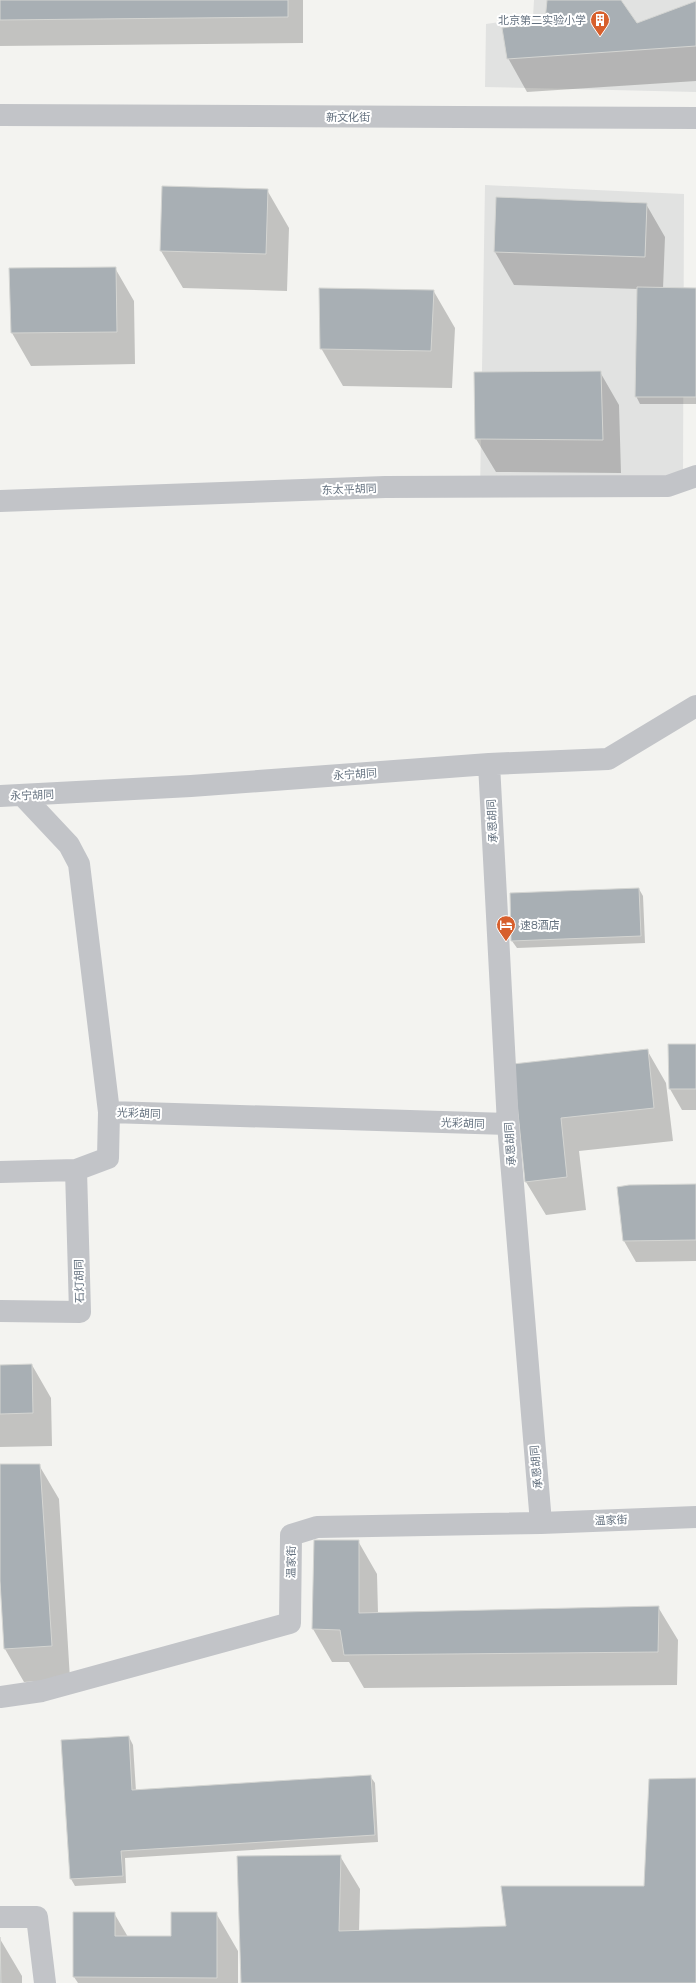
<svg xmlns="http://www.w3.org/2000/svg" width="696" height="1983" viewBox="0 0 696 1983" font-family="'Space Grotesk','Noto Sans SC',sans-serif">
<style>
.built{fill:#e1e2e1}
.shadow{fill:#0003}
.building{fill:#a8afb4;stroke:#d4d5d2}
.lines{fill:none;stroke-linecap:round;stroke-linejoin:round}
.minor{stroke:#c2c4c8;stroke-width:22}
.labels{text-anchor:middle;stroke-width:4;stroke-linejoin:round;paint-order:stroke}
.poi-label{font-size:11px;fill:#64717f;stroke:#fff;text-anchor:end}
.street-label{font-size:11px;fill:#64717f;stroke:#fff}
</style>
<rect width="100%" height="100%" fill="#f3f3f0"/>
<path class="built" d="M534,0h162v92l-211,-5 1,-63 47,-7z
M485,185l199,9 -1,288 -203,11z"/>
<path class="shadow" d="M0,0h303v43l-303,3z
M548,0h72l17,24 59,-22v79l-169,11 -19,-34 38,-36z
M267,190l22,38 -2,63 -104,-3 -22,-37z
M646,204l19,33 -2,52h33v115h-56l-4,-8 2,-107 -124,-4 -19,-33z
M115,268l19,33 1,63 -104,2 -19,-33 -1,-64z
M433,290l22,38 -3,60 -109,-2 -22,-38z
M600,372l19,33 2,68 -125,-1 -20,-33z
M639,889l4,7 2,47 -128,5 -5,-7 -1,-47z
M696,1045v65h-14l-12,-21z
M647,1050l19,33 7,58 -94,10 7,59 -40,5 -20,-33 -12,-118z
M696,1185v76l-60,1 -12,-21 -5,-53z
M32,1365l19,33 1,48 -52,1v-81z
M0,1465h39l20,34 11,180 -46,3 -19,-33 -5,-83z
M358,1541l19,33 1,39 280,-6 20,33 -1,45 -313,3 -15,-26h-17l-19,-33z
M129,1737l4,8 3,46 234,-15 5,7 3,59 -253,16 1,25 -51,3 -4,-7z
M696,1779v204h-454l98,-127 20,33 -1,43 148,-5 138,-40z
M114,1913l14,24h44l44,-24 22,38v32h-160l-4,-6z
M0,1939l22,37v7h-22z"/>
<path class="building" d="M0,0h288v17l-288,3z
M547,0h74l16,23 59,-22v45l-189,13 -5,-31 43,-7z
M162,186l106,3 -2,65 -106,-3z
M496,197l151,6 -2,54 -151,-5z
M116,267l1,65 -106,1 -2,-65z
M637,287l59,1v109h-61z
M319,288l115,2 -3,61 -111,-2z
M601,371l2,69 -128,-1 -1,-67z
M639,888l2,48 -130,5 -1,-48z
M668,1044h28v45h-27z
M648,1049l6,59 -93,10 6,59 -42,5 -12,-118z
M696,1184v56l-73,1 -6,-54 12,-2z
M32,1364l1,49 -33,1v-49z
M0,1464h40l12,182 -48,3 -4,-68z
M314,1540h45v73l300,-7 -1,46 -314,3 -4,-25 -28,-1z
M129,1736l3,54 239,-15 4,60 -254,16 2,25 -53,3 -9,-139z
M696,1778v205h-455l-4,-127 104,-1 -2,76 167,-5 -5,-40h143l5,-107z
M73,1912h42v24h56v-24h46v66l-144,-1z
M0,1937l1,46h-1z"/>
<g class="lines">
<path class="minor" d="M0,115l696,3
M0,501l385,-14 283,-1 28,-10
M489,764l19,360 33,399
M0,796l191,-10 298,-22 119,-5 88,-53
M23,796l46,49 10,19 30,248 399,12
M0,1172l76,-2 32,-12 1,-46
M0,1311l80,1 -4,-142
M0,1697l42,-6 248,-68 1,-88 26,-8 224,-4 155,-6
M0,1917h37l8,66"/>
</g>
<defs>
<g id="building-pin" transform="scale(1)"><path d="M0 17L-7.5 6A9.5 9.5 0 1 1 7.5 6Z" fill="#d75f2c" stroke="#fff"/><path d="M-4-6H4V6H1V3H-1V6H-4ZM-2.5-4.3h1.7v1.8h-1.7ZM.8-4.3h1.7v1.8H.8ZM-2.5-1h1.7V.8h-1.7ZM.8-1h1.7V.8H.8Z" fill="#fff"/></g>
<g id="hotel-pin" transform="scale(1)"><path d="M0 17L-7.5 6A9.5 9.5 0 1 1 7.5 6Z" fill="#d75f2c" stroke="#fff"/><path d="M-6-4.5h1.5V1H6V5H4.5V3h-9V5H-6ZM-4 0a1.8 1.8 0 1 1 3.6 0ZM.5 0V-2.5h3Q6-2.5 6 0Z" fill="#fff"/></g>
</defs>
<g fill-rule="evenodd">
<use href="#building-pin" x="600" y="20"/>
<use href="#hotel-pin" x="506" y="925"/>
</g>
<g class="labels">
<g class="poi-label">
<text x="586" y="24">北京第二实验小学</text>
<text x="520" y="929" text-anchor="start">速8酒店</text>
</g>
<g class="street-label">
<text x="348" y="121">新文化街</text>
<text transform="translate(349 489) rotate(-2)" y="4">东太平胡同</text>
<text transform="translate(355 774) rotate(-4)" y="4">永宁胡同</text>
<text transform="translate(32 795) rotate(-2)" y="4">永宁胡同</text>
<text transform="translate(492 821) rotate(-93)" y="4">承恩胡同</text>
<text transform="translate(139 1113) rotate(2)" y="4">光彩胡同</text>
<text transform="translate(463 1123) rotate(2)" y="4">光彩胡同</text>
<text transform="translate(510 1144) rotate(-94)" y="4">承恩胡同</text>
<text transform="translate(79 1281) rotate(-91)" y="4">石灯胡同</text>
<text transform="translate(536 1467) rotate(-95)" y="4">承恩胡同</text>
<text transform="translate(611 1520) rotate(-2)" y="4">温家街</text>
<text transform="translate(291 1562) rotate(-89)" y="4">温家街</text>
</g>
</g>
</svg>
